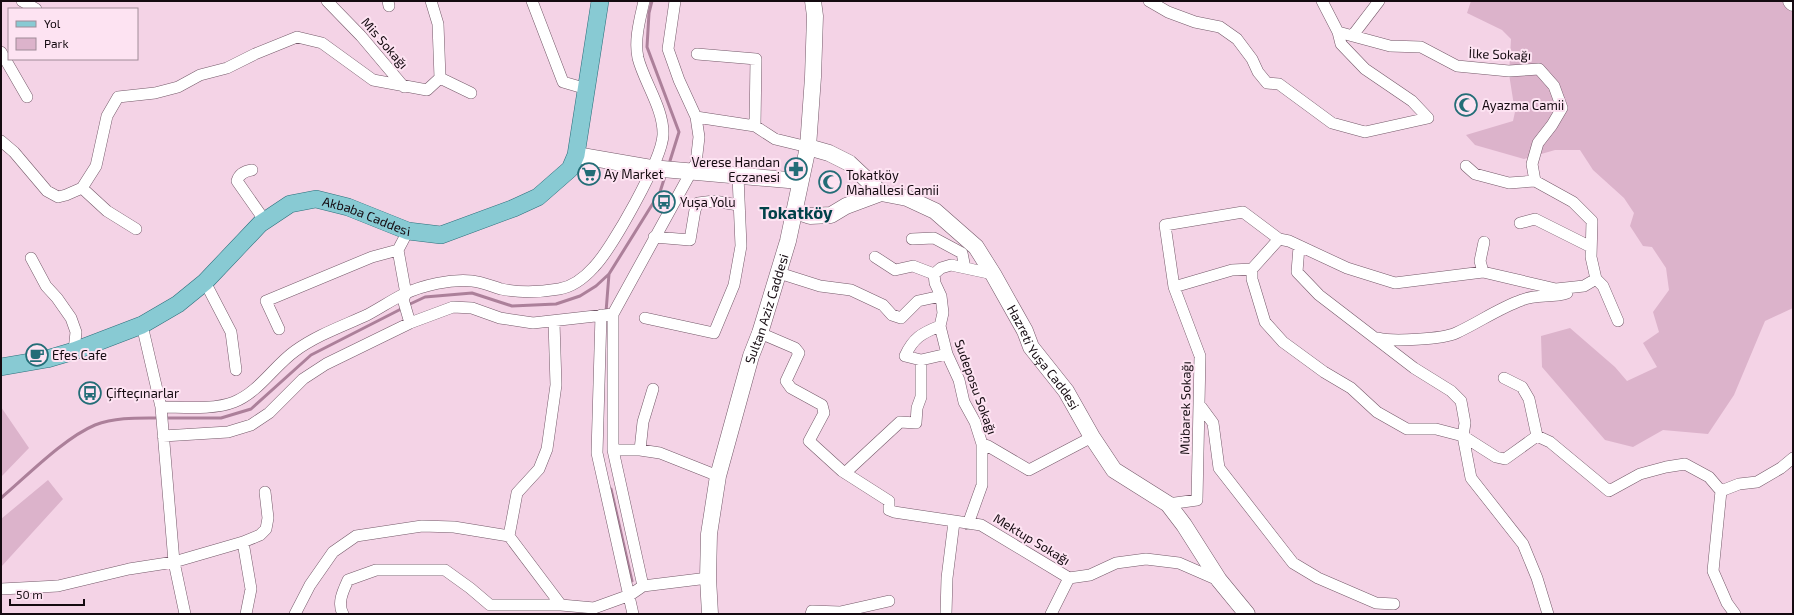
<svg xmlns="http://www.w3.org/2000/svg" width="1794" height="615" viewBox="0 0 1794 615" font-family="'Exo 2',sans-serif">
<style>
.green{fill:#dcb3cb}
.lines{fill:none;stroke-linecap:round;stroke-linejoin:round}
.stream{stroke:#ac809a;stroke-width:3}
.street-casing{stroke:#745969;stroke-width:12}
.secondary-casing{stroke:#745969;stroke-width:17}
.primary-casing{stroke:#2b6f7b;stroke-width:18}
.street{stroke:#fff;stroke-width:11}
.secondary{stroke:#fff;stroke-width:16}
.primary{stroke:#88cad3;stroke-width:17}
.labels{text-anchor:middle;stroke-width:4;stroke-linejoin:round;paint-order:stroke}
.street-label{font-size:13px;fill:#140a10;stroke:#fde3f2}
.poi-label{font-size:13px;fill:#140a10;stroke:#fde3f2;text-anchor:start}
.district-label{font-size:17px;font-weight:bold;fill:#004149;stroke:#fde3f2}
</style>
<rect width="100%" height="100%" fill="#f4d3e6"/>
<path class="green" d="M1471,1h322v307l-28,13 -31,74 -26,39 -45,-4 -30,17 -28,-7 -63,-73 -1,-31 29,-8 45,39 12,14 30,-14 -14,-24 16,-11 -6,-20 16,-22 -3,-22 -14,-21 -9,-1 -13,-20 4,-13 -10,-15 -31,-28 -13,-20h-25l-31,9 -49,-14 -9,-10 47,-14 2,-9 -6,-38 2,-35 -9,-9 -35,-17z
M1,407l28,41 -28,29z
M48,480l15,19 -62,68v-48z"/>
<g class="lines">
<path class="stream" d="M652,1l-3,12 -2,34 32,85 -10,32
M408,305l17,-8 47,-4 40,13 44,-2 24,-8 16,-10 13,-12
M606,312l3,-38 51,-82 6,-19
M165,418h56l30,-9 60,-54 92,-47
M611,489l21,92
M1,498c26,-22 63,-60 94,-73 21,-8 43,-7 64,-7"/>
<g class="street-casing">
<path id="street" d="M22,1l14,8
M327,1l34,35 43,51
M388,1l1,5
M532,1l31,81 24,7
M1149,1l19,11 27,10 25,5 17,12 15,20 6,13 9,11 12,1 53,39 33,9 63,-14
M1322,1l16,31 3,12 24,25 47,32 16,17
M1338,32l52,14 31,1 36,19 52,5 30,-2 15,17 8,22 -10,17 -14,18 -6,21 3,17
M1353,35l26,-34
M1,52l26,45
M697,54l59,5 -1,67
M440,78l31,15
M696,117l59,9 20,13 33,8
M1,141l13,11 33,39 11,6 8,-2 16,-7 14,-22 11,-50 11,-19 37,-4 23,-6 22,-12 27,-7 28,-14 42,-17 25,6 51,37 54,10 13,-12 -2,-54 -7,-23
M252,170c-7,1 -13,4 -15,11l28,40
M82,188l25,23 29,18
M1520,223l15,-4 56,28
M408,231l-10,19 8,44 -3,5 7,24
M654,237l36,3 5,-30 3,-7 16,-2 24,4
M912,239l22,-1 28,15 3,15
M1279,239l-27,30v10l13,43 18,20 41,30 27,16 26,24 30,17h29l27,7 33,21 9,2 32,-23 13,6 59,49 31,-17 26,-7 19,-3 24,13 12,14
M1299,247l-2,25 22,23 95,73 37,23 10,10 4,22 -2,13 8,42 52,66 14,34 11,36
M875,257l20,13 18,-4 21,8
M31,258l15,28 11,12 14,20 5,14 -2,19
M1483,272l-3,-11 4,-19
M779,273l41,13 31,4 32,15 9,10 9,3 17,-17 23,-5
M1596,279l7,7 15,35
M205,282l26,50 5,38
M1174,287l58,-17 20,-1
M601,315l-4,138 36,161
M645,318l69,15 20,-48 7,-39 -3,-70
M554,322l2,63 -9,64 -8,20 -22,24 -8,43 52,69 33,3 36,-13 13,-9 65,-8
M142,325l19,82 13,155 11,52
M940,326c-18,7 -27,12 -35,30l16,4 26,-6
M279,329l-13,-28 106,-44 26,-7
M760,333l35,15 4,5 -13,28 5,7 31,17 2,8 -15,28 33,30 47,30v9l5,2 87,13 88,53 21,-3 26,-12 30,-4 33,4 39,17
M1378,338c14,4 65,1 78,-5 22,-10 43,-25 66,-33 14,-6 30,-2 45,-7
M1504,378l18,9 7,12 8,37
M653,389l-10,33 -3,28 20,3 58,23
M1199,404l14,19 6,45 74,95 25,15 58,25 18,1
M161,407c22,0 53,3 73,-5 25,-10 40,-36 61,-51 22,-16 48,-25 72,-36 13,-7 25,-15 37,-21 20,-9 46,-15 68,-13 10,1 19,5 29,8 19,4 40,3 58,0 13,-2 26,-12 35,-22 18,-19 68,-107 69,-132 1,-26 -19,-53 -25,-77 -4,-18 2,-39 6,-57
M163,436l65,-4 23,-7 18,-12 34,-34 23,-15 84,-41 43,-16 19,1 28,10 33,5 80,-9
M982,444l6,2 41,24 63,-33
M613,450h27
M845,473l55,-51 16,1 1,-15 4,-11v-37
M1721,491l-8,80 14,32 8,11
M1721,491l18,-7 18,-2 24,-14 12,-10
M1168,504l29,-4 3,-144 -26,-69 -9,-62 78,-13 36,27 10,2 58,27 48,15 88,-11 73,17 28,-3 12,-7 -5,-22 1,-36 -19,-19 -38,-21 -26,2 -34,-9 -9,-8
M968,524l14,-39v-41l-7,-22 -11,-20 -5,-22 -12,-26 -7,-28 3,-13 -2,-17 -6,-13 -1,-9 7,-6 10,-3 42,9
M243,542l8,47 -5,25
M643,586l-30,-136v-136l83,-151 3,-26 -3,-20 -17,-37 -11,-31 7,-48
M1,589l57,-3 71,-17 45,-7 69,-20 17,-7 6,-6 2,-11 -3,-26
M295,614l15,-29 23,-33 23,-16 66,-10 32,1 55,9
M343,614c-6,-11 0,-23 5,-34l28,-10h69l25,18 20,17h71
M811,614l1,-3 28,1 49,-11
M946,614l1,-36 7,-56
M1051,614l18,-36"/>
</g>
<g class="secondary-casing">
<g id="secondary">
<path d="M1791,1l2,2"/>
<path d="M808,147l21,6 20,10 32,30"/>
<path d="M576,155l75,13 149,13"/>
<path id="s1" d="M795,211l15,5 21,-1 15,-9 35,-13 26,5 28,13 41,36 17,27 32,57 6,16 35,44 26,46 22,33 54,34 16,21 35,55 28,34"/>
<path id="s2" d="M710,614l-2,-36 1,-44 9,-58 33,-120 9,-23 28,-92 20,-94 5,-70 2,-61 -2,-15"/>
</g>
</g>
<g class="primary-casing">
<g id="primary">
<path id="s3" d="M1,367l46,-8 27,-8 68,-26 36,-21 27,-22 55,-58 30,-20 26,-5 32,8 60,24 33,4 73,-27 24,-11 32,-28 6,-14 24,-154"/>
</g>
</g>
<use href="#street" class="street"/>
<use href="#secondary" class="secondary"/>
<use href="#primary" class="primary"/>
</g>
<defs>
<g id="mosque-ring" transform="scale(1.15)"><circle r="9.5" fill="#fde3f2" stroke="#236d77" stroke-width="1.5"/><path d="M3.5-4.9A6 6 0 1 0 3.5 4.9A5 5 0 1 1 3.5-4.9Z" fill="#236d77"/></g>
<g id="pharmacy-ring" transform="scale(1.15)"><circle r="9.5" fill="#fde3f2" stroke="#236d77" stroke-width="1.5"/><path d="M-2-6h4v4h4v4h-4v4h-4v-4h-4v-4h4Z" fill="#236d77"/></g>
<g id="supermarket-ring" transform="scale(1.15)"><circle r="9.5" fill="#fde3f2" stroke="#236d77" stroke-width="1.5"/><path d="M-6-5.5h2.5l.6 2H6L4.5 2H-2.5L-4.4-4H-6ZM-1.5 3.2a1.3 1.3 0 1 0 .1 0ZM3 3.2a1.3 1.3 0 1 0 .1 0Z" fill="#236d77"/></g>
<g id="bus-ring" transform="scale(1.15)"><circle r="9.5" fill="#fde3f2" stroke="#236d77" stroke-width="1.5"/><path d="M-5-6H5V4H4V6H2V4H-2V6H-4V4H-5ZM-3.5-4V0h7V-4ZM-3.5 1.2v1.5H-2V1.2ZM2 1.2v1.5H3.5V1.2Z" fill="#236d77"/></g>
<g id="cafe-ring" transform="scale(1.15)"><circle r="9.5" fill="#fde3f2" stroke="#236d77" stroke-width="1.5"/><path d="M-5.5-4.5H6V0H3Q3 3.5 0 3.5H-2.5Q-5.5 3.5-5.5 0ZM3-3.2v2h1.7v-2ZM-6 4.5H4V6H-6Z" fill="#236d77"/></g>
</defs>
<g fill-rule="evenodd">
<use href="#mosque-ring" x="1466" y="105"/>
<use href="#pharmacy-ring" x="796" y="169"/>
<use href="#supermarket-ring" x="589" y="174"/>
<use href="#mosque-ring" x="830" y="182"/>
<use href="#bus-ring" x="664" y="202"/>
<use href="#cafe-ring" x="37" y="355"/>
<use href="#bus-ring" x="90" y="393"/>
</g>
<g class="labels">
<g class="street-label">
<text transform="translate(385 43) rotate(49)" y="5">Mis Sokağı</text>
<text transform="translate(1500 54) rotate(2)" y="5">İlke Sokağı</text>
<text dy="5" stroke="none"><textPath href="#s3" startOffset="420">Akbaba Caddesi</textPath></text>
<text dy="5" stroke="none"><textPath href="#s2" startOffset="313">Sultan Aziz Caddesi</textPath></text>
<text dy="5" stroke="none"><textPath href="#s1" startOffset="333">Hazreti Yuşa Caddesi</textPath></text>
<text transform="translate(976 387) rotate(70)" y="5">Sudeposu Sokağı</text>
<text transform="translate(1185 408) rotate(-89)" y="5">Mübarek Sokağı</text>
<text transform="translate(1032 539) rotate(31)" y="5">Mektup Sokağı</text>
</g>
<g class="poi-label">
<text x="1482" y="110">Ayazma Camii</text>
<text x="780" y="167" text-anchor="end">Verese Handan<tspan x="780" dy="15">Eczanesi</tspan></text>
<text x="604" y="179">Ay Market</text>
<text x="846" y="180">Tokatköy<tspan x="846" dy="15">Mahallesi Camii</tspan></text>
<text x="680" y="207">Yuşa Yolu</text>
<text x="52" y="360">Efes Cafe</text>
<text x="106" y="398">Çifteçınarlar</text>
</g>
<g class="district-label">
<text x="796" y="219">Tokatköy</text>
</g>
</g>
<rect width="1794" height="615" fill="none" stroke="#140a10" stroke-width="4"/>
<rect x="8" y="8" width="130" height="52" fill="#fde3f2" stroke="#a08c98"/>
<rect x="16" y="21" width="20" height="6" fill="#88cad3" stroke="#a08c98"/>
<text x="44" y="28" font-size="12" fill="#140a10">Yol</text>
<rect x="16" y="38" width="20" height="12" fill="#dcb3cb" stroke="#a08c98"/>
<text x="44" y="48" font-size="12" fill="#140a10">Park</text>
<path d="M10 599v6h74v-6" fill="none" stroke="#140a10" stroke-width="2"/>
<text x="16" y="599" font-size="12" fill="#140a10" stroke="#fde3f2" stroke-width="3" paint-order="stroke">50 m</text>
</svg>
